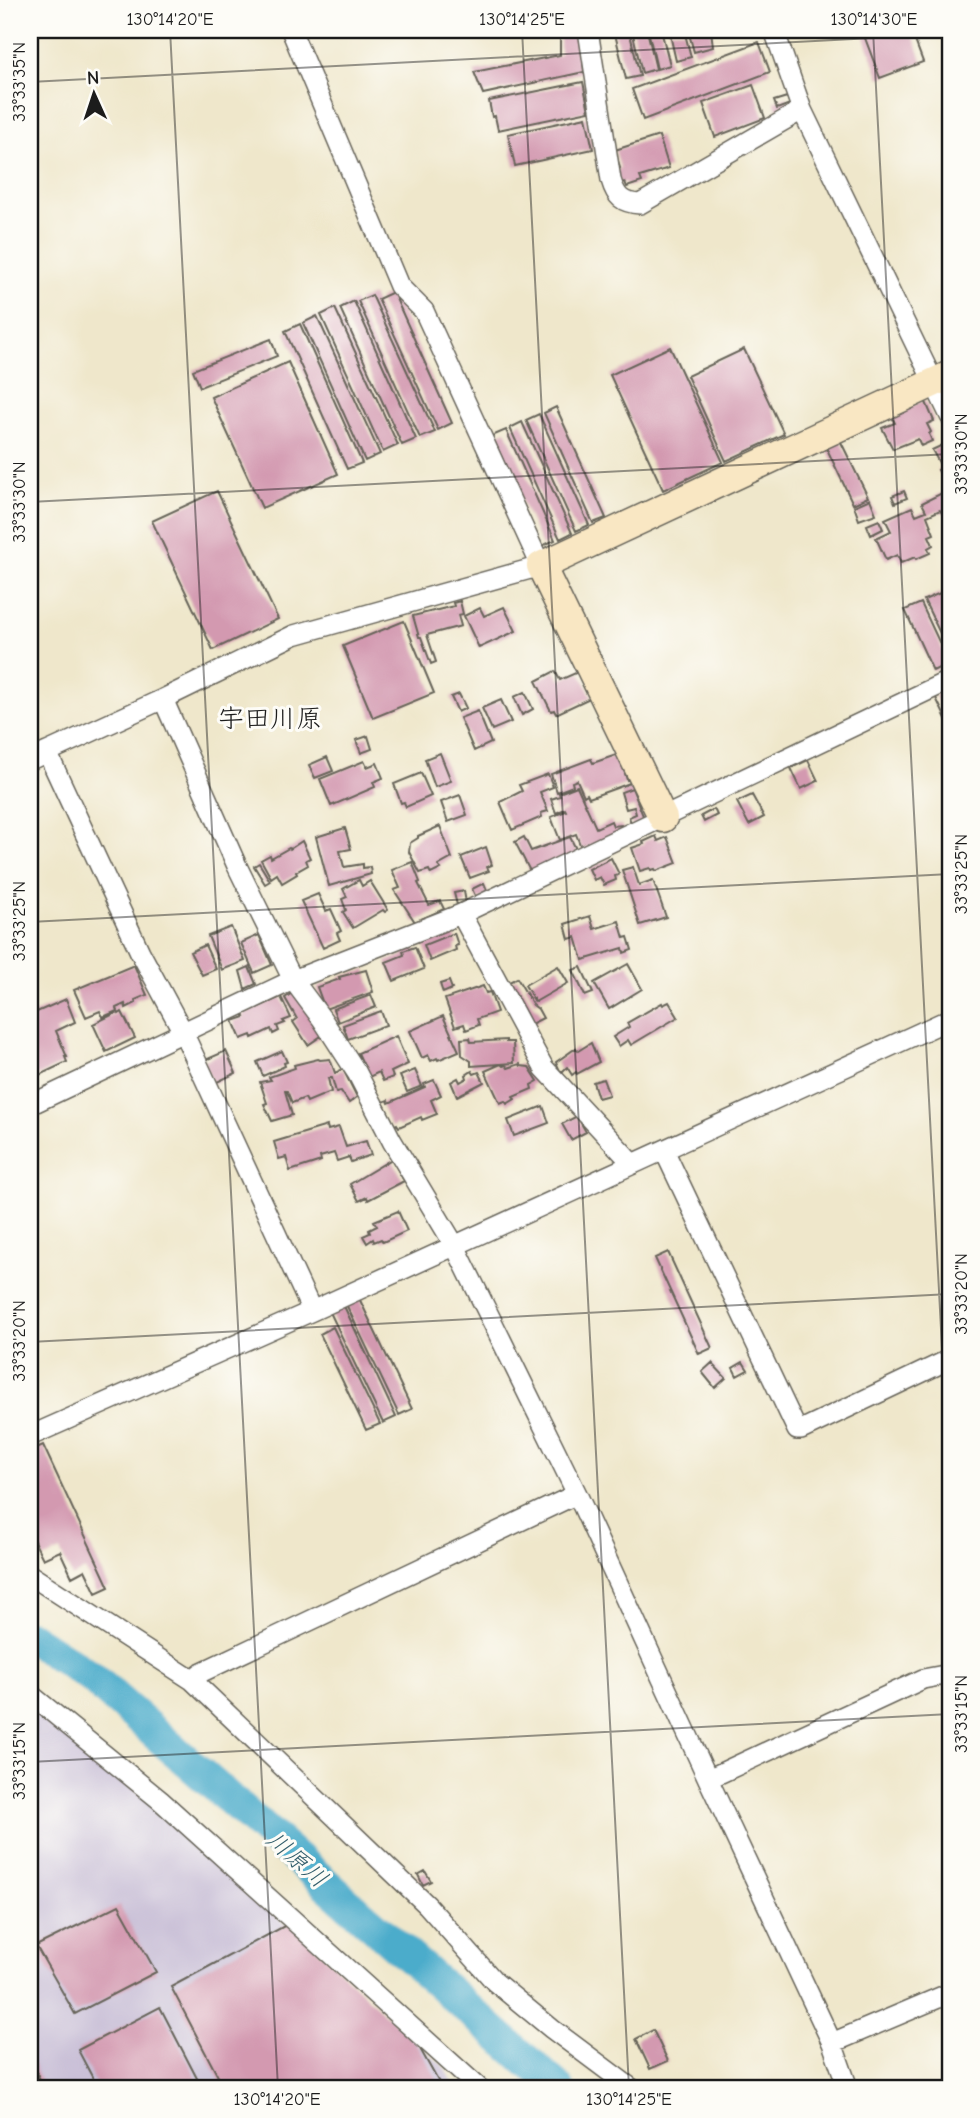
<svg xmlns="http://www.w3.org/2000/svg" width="980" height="2118" viewBox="0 0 980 2118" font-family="'Comic Neue','Klee One',sans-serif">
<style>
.industrial{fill:#c9bfd7}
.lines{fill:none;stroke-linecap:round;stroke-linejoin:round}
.river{stroke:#4caccb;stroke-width:33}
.building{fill:#d399b0}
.street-casing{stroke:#666359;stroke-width:22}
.secondary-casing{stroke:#666359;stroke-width:31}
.street{stroke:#fff;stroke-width:19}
.secondary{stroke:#f9e7c3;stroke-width:28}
.ticks{fill:none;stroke:#1c1c1c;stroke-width:2;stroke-opacity:0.45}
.labels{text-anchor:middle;stroke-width:6;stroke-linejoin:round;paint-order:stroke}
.water-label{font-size:24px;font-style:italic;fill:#325d6b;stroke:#fdfcf7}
.quarter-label{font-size:26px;fill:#1c1c1c;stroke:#fdfcf7}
.neatline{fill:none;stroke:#1c1c1c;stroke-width:2.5}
.ticks-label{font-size:18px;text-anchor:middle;fill:#1c1c1c}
</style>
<rect width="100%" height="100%" fill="#fdfcf7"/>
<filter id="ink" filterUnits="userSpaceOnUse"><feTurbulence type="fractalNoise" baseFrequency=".0143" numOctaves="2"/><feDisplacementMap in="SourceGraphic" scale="14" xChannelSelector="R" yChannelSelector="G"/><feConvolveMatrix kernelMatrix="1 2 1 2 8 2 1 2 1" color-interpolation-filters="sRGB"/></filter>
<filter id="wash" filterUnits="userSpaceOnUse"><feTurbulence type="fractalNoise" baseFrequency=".00686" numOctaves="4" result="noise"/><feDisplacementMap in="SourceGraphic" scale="28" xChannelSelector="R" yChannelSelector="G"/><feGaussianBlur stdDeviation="1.57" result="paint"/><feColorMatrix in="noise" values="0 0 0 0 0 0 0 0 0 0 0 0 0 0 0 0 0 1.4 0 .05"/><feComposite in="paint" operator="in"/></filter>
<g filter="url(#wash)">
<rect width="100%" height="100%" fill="#efe7cb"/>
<path class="industrial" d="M30,1703l37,25 376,338 13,22h-426z"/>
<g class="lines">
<path class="river" d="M30,1637l60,39 468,412"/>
</g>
<g id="blocks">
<path class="building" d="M560,30h21l3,42 -101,22 -9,-22 86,-17z
M614,30h15l11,46 -14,3z
M632,30h15l9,39 -14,4z
M648,30h13l9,35 -13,4z
M669,30h15l7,27 -15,4z
M688,30h23l2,17 -19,5z
M862,30h49l12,32 -43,16z
M759,42l11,30 -127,48 -11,-31z
M583,82l6,29 -91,19 -3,-14 -3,1 -3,-16z
M753,85l12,33 -50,19 -12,-34z
M787,97l3,7 -13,5 -3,-8z
M586,117l7,32 -78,17 -7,-32z
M659,136l10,32 -29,9 2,5 -15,5 -2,-5 -7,2 -1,-14 3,-2 -5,-18z
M393,292l59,131 -14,7 -60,-131z
M372,295l63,137 -15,6 -62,-137z
M354,301l62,138 -14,6 -62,-137z
M335,308l63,137 -15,7 -62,-137z
M317,316l63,138 -15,7 -62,-138z
M300,324l62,139 -15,6 -62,-138z
M271,339l6,17 -77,31 -7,-17z
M670,347l53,115 -60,28 -53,-115z
M744,349l40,85 -58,27 -39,-85z
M288,362l50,112 -76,34 -51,-111z
M925,400l9,21 -7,3 4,8 -2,2 3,7 -11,5 -3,-7 -25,10 -11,-21 13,-5 -4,-8z
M556,407l50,111 -13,5 -49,-110z
M539,414l50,111 -13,6 -50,-111z
M522,422l50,111 -12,6 -50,-111z
M506,430l49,110 -13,6 -50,-110z
M840,440l28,57 -15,7 -27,-57z
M949,442l1,30 -9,3 -3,-5 4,-2 -10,-18z
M950,489v20l-8,4 -2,-3 -13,6 7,18 -5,2 4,9 -5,3 2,5 -14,6 -1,-2 -14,6 -4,-8 -11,5 -10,-22 15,-7 -6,-12 27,-12 4,8 10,-4 -4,-8z
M217,491l61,128 -65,31 -61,-129z
M904,491l3,7 -12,5 -3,-7z
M870,499l6,15 -17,6 -5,-14z
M879,520l4,9 -12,6 -4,-10z
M940,593l10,21v40l-26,-54z
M460,601l3,13 -5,1 3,11 -34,9 9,27 -5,2 -10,-27h-2l-6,-21 41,-10 -1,-3z
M921,603l28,60 -16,8 -28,-61z
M504,607l12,24 -37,17 -15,-32 16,-8 4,8z
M404,621l30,72 -61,25 -30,-72z
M555,671l5,9 20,-9 12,26 -36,17 -2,-4 -3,1 -15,-30z
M950,688v39l-15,-31z
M525,692l8,17 -11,6 -8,-18z
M459,694l7,14 -8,4 -7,-15z
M501,700l10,22 -19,8 -10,-22z
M478,711l13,32 -17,8 -14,-33z
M368,736l4,13 -11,4 -5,-13z
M440,753l11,28 -16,6 -10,-28z
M619,754l8,26 2,-1 1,4 -41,15 -2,-4 -3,2 -7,-16 -5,2 1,4 -16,6 -6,-18 40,-15 2,4z
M327,757l6,14 -18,7 -6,-13z
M808,760l10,21 -17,8 -10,-21z
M364,761l3,6 10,-4 6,15 -10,4 2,5 -44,19 -11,-27z
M421,773l10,23 -25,11 -2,-5 -3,1 -7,-19z
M548,774l5,13 -13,5 8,19 -7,2 1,4 -30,13 -12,-28 22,-11 -3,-6z
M577,786l19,42 15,-7 2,5 8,-1 3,6 -42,19 -6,-16 -16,6 -9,-23 15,-6 -1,-2 -9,4 -5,-14 9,-3 -1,-3z
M632,788l13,33 -13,5 -3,-9 7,-3 -2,-7 -8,2 -5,-17z
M460,795l7,20 -19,7 -7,-20z
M752,795l12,22 -15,8 -12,-23z
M714,809l3,6 -13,7 -3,-6z
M440,826l12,32 -14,8 3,3 -10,5 -2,-4 -9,3 -11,-21 1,-9 8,-5v-2z
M345,828l6,21 -11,2 4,16 19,-3v4l7,-1 1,7 -42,12 -13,-49z
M656,836l2,5 9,-4 10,26 -21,8 -1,-2 -4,1 -1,-2 -10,3 -8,-23 12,-4 -1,-2z
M524,837l7,14 39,-14 8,16 -46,22 -17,-33z
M302,841l8,17 -4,2 2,5 -12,7 1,2 -15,9 -5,-9 -6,4 -10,-18 9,-5 1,3 18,-10 1,1z
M486,847l6,18 -5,2 2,4 -19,7 -9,-21z
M611,858l8,16 -4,2 1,4 -12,5 -4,-8 -6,3 -5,-11z
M412,862l8,20 -2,1 11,22 11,-4 4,8 -29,13 -21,-32 6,-2 -8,-18z
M259,863l11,18 -5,3 -11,-18z
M633,867l6,18 14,-5 13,37 -26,8 -18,-55z
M359,880l3,6 8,-5 18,29 -3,2 -2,-2 -30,18 -10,-16 3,-2 -4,-11 5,-2 -4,-8z
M484,883l5,12 -12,5 -5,-11z
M464,891l2,12 -9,2 -3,-12z
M318,894l8,17 5,-2 10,22 -4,2 3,7 -17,8 -22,-47z
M590,916l4,13 25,-8 5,17 4,-1 4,13 -8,3 -1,-5 -40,12 -7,-23 -7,2 -4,-15z
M231,927l14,34 -23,9 -14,-34z
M454,933l4,12 -3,1 1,4 -26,11 -6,-16z
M259,935l13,30 -18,8 -13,-30z
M205,945l11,24 -14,6 -12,-23z
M415,947l9,22 -30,12 -8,-19 18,-7 -1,-4z
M628,964l14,25 -33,20 -15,-26z
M134,965l13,30 -12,5 1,3 -10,5 -1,-4 -9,4 1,3 -14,6 -3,-6 -14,6 -12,-27z
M558,966l10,17 -33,19 -10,-17z
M249,967l7,17 -11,5 -5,-18z
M581,967l12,26 -8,3 -12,-26z
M366,970l7,22 -48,17 -8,-22 23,-8 -1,-2z
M517,978l16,27 5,4 5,9 -12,6 -22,-42z
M449,981l3,8 -9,4 -3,-9z
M483,986l3,7 4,-1 7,20 -20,7 2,6 -13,5 -2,-6 -9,3 -10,-28z
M295,991l29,43 -16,11 -15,-23 4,-3 -12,-21z
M371,995l5,12 -38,15 -5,-13z
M281,997l10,21 -8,3 2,2 -8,3 2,5 -6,3 -2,-5 -19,9 -1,-3 -10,4 -8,-18 12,-4 -2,-3z
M66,999l9,23 -19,9 11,26h-2l2,5 -34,16 -3,-5v-58z
M669,1002l9,15 -47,28 -3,-5 -9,6 -6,-9 16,-10 -2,-4 35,-20 1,2z
M381,1011l5,14 -38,14 -5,-14z
M118,1012l1,2 3,-2 13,26 -29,14 -13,-28z
M443,1016l16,35 -21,9 -1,-2 -6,3 -3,-6 -6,3 -12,-27z
M396,1036l12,28 -17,8 2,5 -10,4 -4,-9 -10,5 -11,-24z
M470,1038l1,4 35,-2v2h7l1,21 -43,3v-5l-9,-6 -1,-16z
M591,1043l8,19 -22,12 -1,-2 -4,3 -5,-8 -4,4h-3l-4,-9 20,-14 2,3z
M226,1051l10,22 -23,11 -10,-23z
M282,1051l5,11 -3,1 1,3 -22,10 -6,-14z
M318,1059l2,1 10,-1 5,14 8,-4 14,28 -8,6 -8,-12 -5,1 -4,-14h-4l3,14 -24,10 -2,-4 -13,5 -5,-12h-2l7,24 -20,6 -8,-17 3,-1 -7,-21 11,-2 -2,-3 26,-9 -1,-3z
M501,1064l2,2 3,-1 2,3 12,-4 1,2 8,1 9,14 -7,4 1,4 -19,8 2,2 -8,5 -2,-3 -5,2 -15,-32z
M415,1070l7,16 -15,6 -7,-16z
M472,1071l2,3 5,-2 5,10 -27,14 -6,-14 7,-4 2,4 7,-4 -1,-3z
M603,1079l6,16 -11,3 -5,-16z
M434,1080l7,15 -10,5 6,14 -15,6 -1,-3 -22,10 -2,-3 -6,3 -11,-24 8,-3 1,3 36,-16 -1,-3z
M543,1106l6,17 -35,13 -6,-16z
M577,1116l9,16 -15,8 -9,-16z
M327,1126l1,4 11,-3 7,20 20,-6 5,14 -20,7 -2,-5 -12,4 -3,-8 -14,4 1,4 -31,10 -4,-14 -7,2 -5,-17z
M392,1159l12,22 -36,19 -1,-3 -8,4 -9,-17z
M398,1211l9,20 -24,11 -2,-3 -7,3 -1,-3 -6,4 -4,-7 7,-3 -1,-3 8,-4 -3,-5z
M668,1252l44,96 -13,6 -44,-96z
M358,1296l54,113 -13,6 -54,-113z
M343,1304l53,113 -13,6 -54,-113z
M333,1327l47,97 -14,6 -46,-96z
M743,1362l5,8 -11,6 -4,-8z
M712,1363l14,15 -11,10 -13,-16z
M43,1445l66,142 -13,6 -11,-23 -13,7 -12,-26 -17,8 -13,-26v-82z
M425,1871l6,10 -8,4 -5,-10z
M119,1905l37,67 -81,42 -39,-68z
M290,1923l129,124 23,41h-218l-53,-101z
M160,2007l42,81h-104l-20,-38z
M653,2030l15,31 -18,8 -14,-30z
M30,2058l12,26 -9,4h-3z"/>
</g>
</g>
<g filter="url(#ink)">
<use href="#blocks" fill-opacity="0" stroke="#666359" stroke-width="2"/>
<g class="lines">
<g class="street-casing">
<path id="street" d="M588,30l23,150c5,17 11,23 29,24l162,-94
M774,30l28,80 148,306
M163,699l74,167 56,114 29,39 35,54 35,68 63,105 122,248 131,285 124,264 16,45
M47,752l93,200 43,80 129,279
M30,760l133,-61 131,-64 247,-69 -117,-255 -25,-25 -108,-256
M461,914l83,154 89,96
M30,1105l263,-125 168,-66 489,-234
M664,1150l133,280h4l149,-71
M30,1436l282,-125 638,-292
M30,1575l162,105 235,225 68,77 57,47 79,59
M192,1680l10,-8 375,-178
M30,1694l130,106 319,288
M708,1779l215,-100 27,-5
M832,2043l118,-50"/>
</g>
<g class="secondary-casing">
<path id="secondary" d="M663,818l-122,-252 409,-191"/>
</g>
<use href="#street" class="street"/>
<use href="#secondary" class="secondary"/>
</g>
</g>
<path class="ticks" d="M170,30l108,2058M522,30l107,2058M873,30l77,1471M30,82l920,-48M30,502l920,-48M30,922l920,-48M30,1342l920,-48M30,1762l920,-48"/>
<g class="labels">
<g class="water-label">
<text transform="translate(297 1859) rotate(41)" y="8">川原川</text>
</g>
<g class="quarter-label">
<text x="270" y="727">宇田川原</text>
</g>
</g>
<rect width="980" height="2118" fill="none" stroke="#fdfcf7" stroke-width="77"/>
<g transform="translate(94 94) rotate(357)" stroke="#fdfcf7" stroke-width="5" paint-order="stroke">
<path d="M0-5L12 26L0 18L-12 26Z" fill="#1c1c1c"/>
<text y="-10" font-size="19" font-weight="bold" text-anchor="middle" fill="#1c1c1c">N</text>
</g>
<rect x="38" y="38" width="904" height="2042" class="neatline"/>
<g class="ticks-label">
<text x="170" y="25">130°14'20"E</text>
<text x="522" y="25">130°14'25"E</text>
<text x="874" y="25">130°14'30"E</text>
<text transform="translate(19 82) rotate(-90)" y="6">33°33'35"N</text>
<text transform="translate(961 454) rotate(-90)" y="6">33°33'30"N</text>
<text transform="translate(19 502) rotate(-90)" y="6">33°33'30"N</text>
<text transform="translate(961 874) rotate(-90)" y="6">33°33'25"N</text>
<text transform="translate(19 921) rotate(-90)" y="6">33°33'25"N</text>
<text transform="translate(961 1294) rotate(-90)" y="6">33°33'20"N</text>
<text transform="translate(19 1341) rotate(-90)" y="6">33°33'20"N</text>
<text transform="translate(961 1714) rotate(-90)" y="6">33°33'15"N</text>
<text transform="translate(19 1761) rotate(-90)" y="6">33°33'15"N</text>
<text x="277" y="2105">130°14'20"E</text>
<text x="629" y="2105">130°14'25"E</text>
</g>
</svg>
